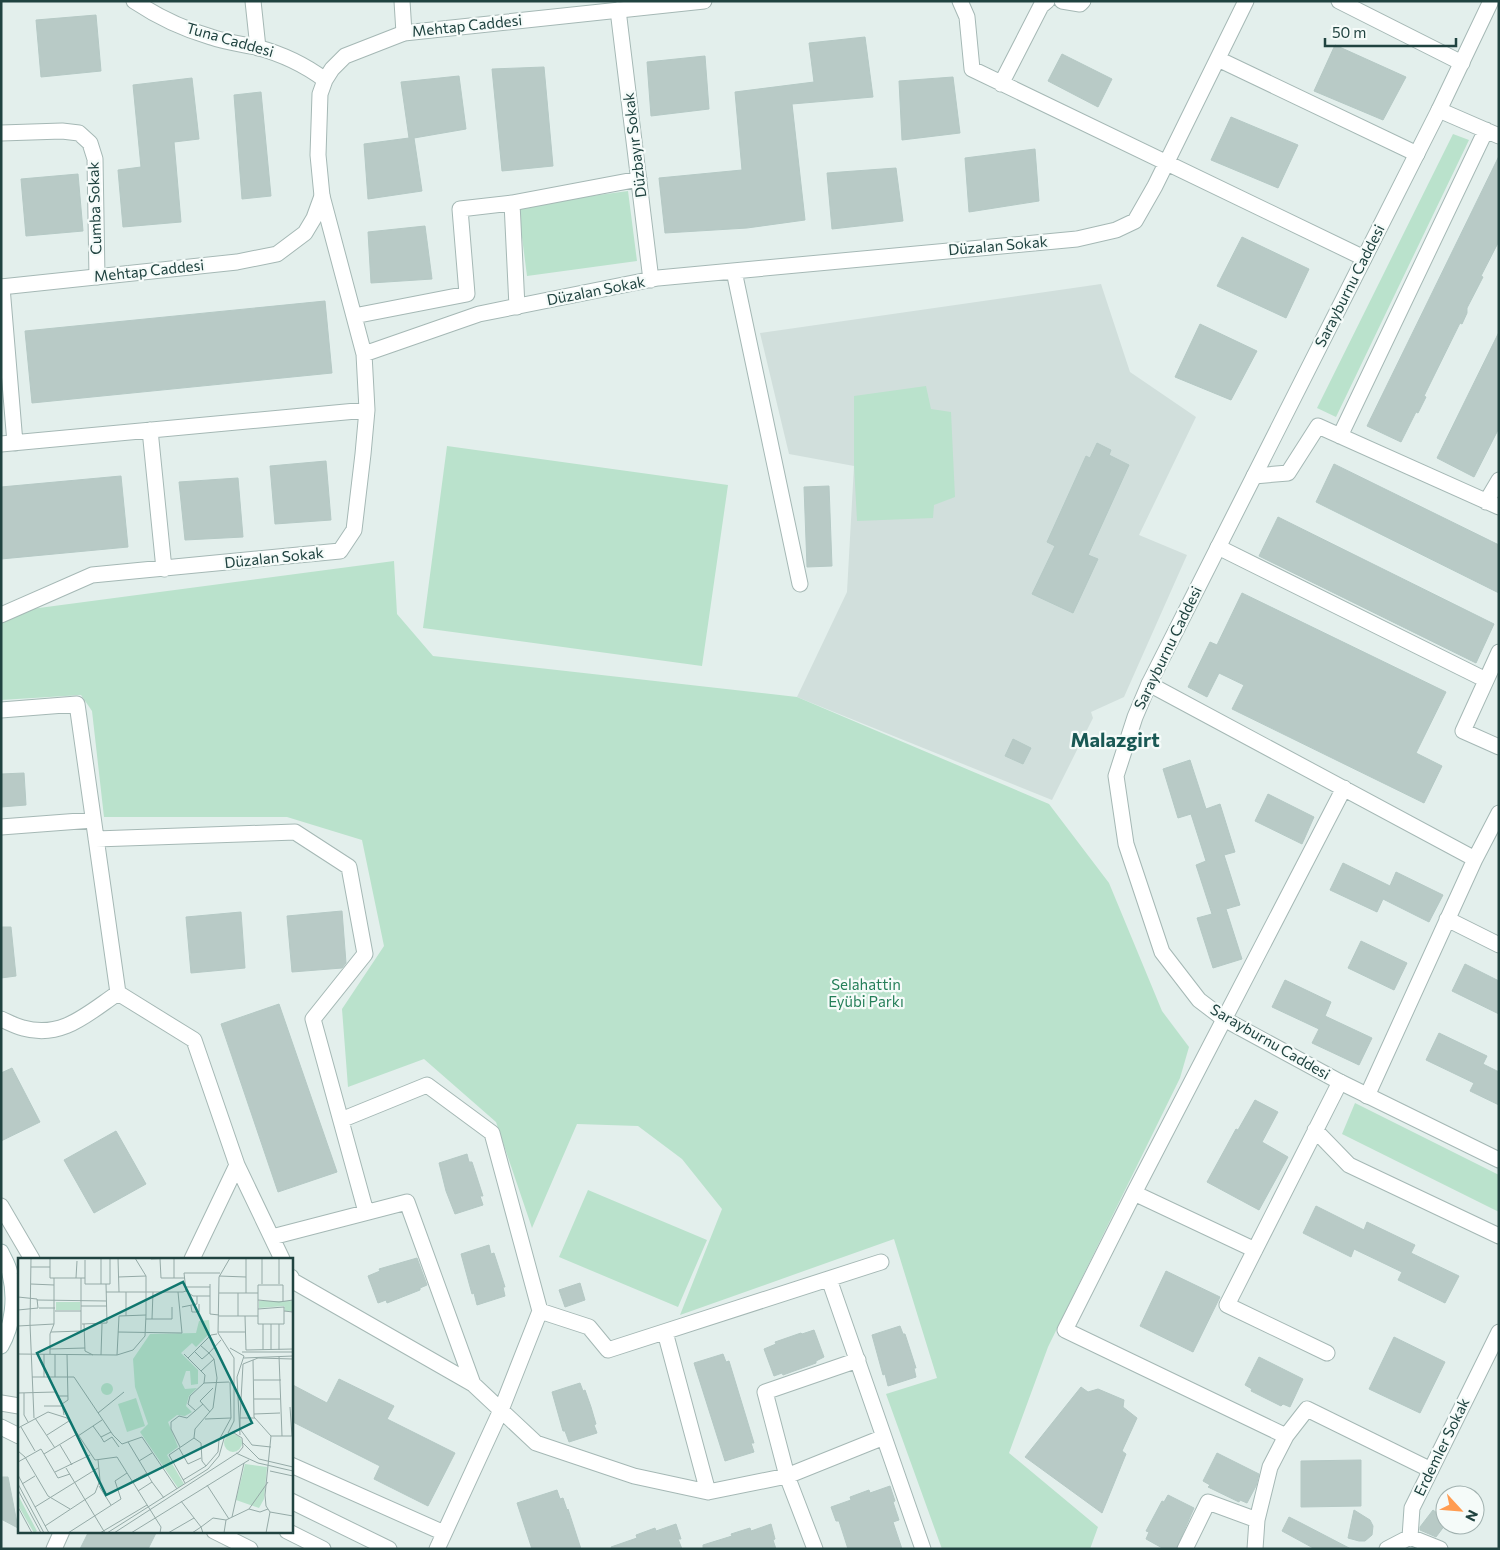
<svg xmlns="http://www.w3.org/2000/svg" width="1500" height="1550" viewBox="0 0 1500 1550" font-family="Commissioner,sans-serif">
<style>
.built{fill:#d1dfdc}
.green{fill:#bae2cc}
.building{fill:#b8cac6;stroke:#b5c9c5}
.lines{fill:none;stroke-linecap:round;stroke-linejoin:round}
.minor-casing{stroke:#a5b8b5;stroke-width:17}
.tertiary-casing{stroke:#a5b8b5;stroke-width:17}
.secondary-casing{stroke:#a0bcb8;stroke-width:17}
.minor{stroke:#fff;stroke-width:15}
.tertiary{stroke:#fff;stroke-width:15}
.secondary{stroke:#fff;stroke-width:15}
.labels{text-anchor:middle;stroke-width:4.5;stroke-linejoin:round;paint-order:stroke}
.street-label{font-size:15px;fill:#204340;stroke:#f5fbf9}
.park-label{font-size:15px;fill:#257f59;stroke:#f5fbf9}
.district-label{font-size:20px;font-weight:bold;fill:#195854;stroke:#f5fbf9}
.inset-road{fill:none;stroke:#95aaa7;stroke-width:1}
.view{fill:#0f766e;fill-opacity:0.15;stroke:#0f766e;stroke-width:2.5}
.inset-edge{fill:none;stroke:#204340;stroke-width:2.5}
</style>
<rect width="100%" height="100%" fill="#e3efec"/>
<path class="built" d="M1101,284l29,88 66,45 -57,118 48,20 -63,142 -33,15 2,6 -41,82 -255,-103 50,-105 7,-126 -65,-12 -29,-121z"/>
<path class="green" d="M1453,134l16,6 -133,277 -19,-9z
M628,191l9,70 -110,15 -9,-70z
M926,386l5,23 20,3 4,85 -21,8 -1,13 -76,3 -3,-56v-69z
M447,446l281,39 -26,181 -279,-38z
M394,561l3,53 36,42 364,41 252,107 60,79 53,128 27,36 -9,31 -132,269 -39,106 89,74 -8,22h-148l-56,-155 51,-16 -43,-139 -214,76 42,-106 -40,-50 -44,-33 -61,-2 -45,104 -36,-106 -72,-63 -76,28 -6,-78 42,-63 -22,-106 -75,-23h-183l-12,-106 -11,-16 -80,5v-87z
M1355,1103l144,72v37l-157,-78z
M588,1190l119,50 -29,67 -119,-50z"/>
<path class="building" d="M96,15l5,56 -60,6 -5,-57z
M865,37l8,60 -81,7 13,116 -58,8 -82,5 -6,-55 83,-8 -7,-78 79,-10 -5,-39z
M1335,45l71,32 -23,43 -69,-29z
M1062,54l50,25 -14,28 -50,-26z
M705,56l4,53 -58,7 -4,-54z
M544,67l9,99 -51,5 -10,-102z
M459,76l7,53 -52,9 8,53 -54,8 -4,-55 45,-6 -8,-56z
M953,77l7,56 -58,7 -3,-59z
M192,78l7,61 -25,3 7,80 -58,5 -5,-57 23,-3 -8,-82z
M261,92l10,104 -29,3 -8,-104z
M1231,117l67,28 -20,43 -67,-28z
M1035,149l4,52 -70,11 -4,-54z
M1499,156v85l-18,35 2,1 -16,31v5l-5,11 -2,-1 -36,73 2,1 -8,16 -2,-1 -15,30 -34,-16z
M896,168l7,53 -71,8 -5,-56z
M78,174l5,57 -57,5 -5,-57z
M425,226l7,53 -61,4 -3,-51z
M1242,237l67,32 -23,49 -69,-32z
M325,301l7,72 -300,30 -7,-72z
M1200,324l57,27 -26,49 -56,-23z
M1499,332v96l-25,49 -37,-19z
M1097,443l14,7 -2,5 20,10 -41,90 10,4 -25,54 -41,-19 23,-48 -8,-4 39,-86 4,2z
M326,461l5,59 -56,4 -5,-58z
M1334,464l165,81v48l-183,-91z
M121,476l7,71 -127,12v-72z
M238,478l5,59 -58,3 -6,-58z
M829,486l3,80 -25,1 -3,-80z
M1278,517l216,107 -18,39 -217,-107z
M1242,593l204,99 -30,61 26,13 -18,37 -192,-94 12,-24 -25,-12 -12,24 -19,-10 22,-45 7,3z
M1013,739l18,9 -8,16 -18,-8z
M1190,760l16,49 14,-5 15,48 -11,3 16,50 -14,4 16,50 -29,9 -16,-50 15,-4 -16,-49 10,-4 -15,-47 -13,4 -15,-49z
M24,773l2,32 -25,2v-33z
M1268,794l46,23 -12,27 -47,-23z
M1343,863l47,23 6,-14 47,23 -14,27 -46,-23 -6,13 -47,-22z
M342,911l4,52 -4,5 -50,4 -5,-56z
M241,912l4,56 -54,5 -5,-56z
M1,927h10l5,49 -15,2z
M1361,941l46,22 -13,27 -46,-22z
M1465,964l34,17v33l-47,-23z
M1285,980l46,22 -6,14 47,22 -13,27 -47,-22 7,-14 -47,-22z
M279,1004l58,168 -59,20 -57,-168z
M1439,1033l48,23 -4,8 16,8v33l-29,-14 4,-8 -48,-23z
M12,1068l28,54 -39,19v-68z
M1255,1100l23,12 -16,30 26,15 -29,53 -52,-28 29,-53 2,1z
M116,1131l30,53 -52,29 -30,-53z
M467,1154l2,8h3l11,34h-3l3,9 -28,9 -9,-23 -7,-28z
M1316,1206l48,24 3,-8 48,23 -4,8 48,23 -14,27 -47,-23 4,-8 -48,-23 -3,8 -48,-24z
M489,1245l2,9 3,-1 11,34h-2l2,9 -28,9 -3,-12 -2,1 -11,-40z
M417,1258l10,27 -7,3v2l-33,13 -1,-3 -8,3 -10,-27 12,-5 -1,-2z
M1166,1271l54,26 -27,55 -53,-26z
M580,1283l5,17 -20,7 -6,-17z
M900,1326l3,8h2l11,34h-2l2,9 -28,9 -3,-12 -2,1 -11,-40z
M814,1330l10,27 -8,4v2l-33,12 -1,-2 -8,3 -10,-27 12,-5 -1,-2 26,-9 1,1z
M1394,1337l51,25 -25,51 -51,-24z
M723,1354l3,8 3,-1 25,82h-3l3,9 -29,9 -31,-98z
M1259,1357l44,22 -13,28 -7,-3 -2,2 -30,-15 1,-2 -7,-4z
M339,1379l55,27 -7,13 68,34 -27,53 -54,-27 6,-13 -89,-45v-37l36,19z
M580,1383l3,8 2,-1 6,17 5,17 -2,1 3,8 -28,9 -4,-11h-2l-11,-39z
M1081,1387l7,5 10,-3 26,11 -1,7 14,11 -15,33 4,3 -24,59 -77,-56z
M1217,1453l42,21 -3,12 -9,17 -7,-3 -1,2 -31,-15 2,-2 -7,-4z
M1361,1460v46l-60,1v-46z
M1,1477h7l10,51 -17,-9z
M890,1486l5,15 -2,1 6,18 -6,2 9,27h-54l-9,-28h-3l-5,-14 20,-7 -1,-3 19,-7 1,3z
M557,1490l3,9 3,-1 4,12 1,-1 13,40h-49l-15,-46z
M1168,1495l26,13 -18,41h-12l-18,-10 3,-7 -3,-1 16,-30 2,1z
M1354,1510l16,10 3,6 -1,9 -7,6h-6l-11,-3z
M1433,1510l12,9v6l-9,12 -16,-7v-3z
M1289,1517l12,6 50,26h-36l-33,-18z
M676,1524l5,15h-3l4,10h-70l-1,-2 26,-9 -1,-3 19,-7 1,3z
M771,1524l4,15 -2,1 3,9h-73v-4l29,-9 -1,-2 19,-6 1,3z
M89,1531h68l-9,18h-68z"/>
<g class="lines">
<g class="minor-casing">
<path id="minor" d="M253,1l5,47
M402,1l2,32
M960,1l7,16 5,52 392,189
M1062,1l18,3 3,-3
M1339,1l123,62
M618,10l33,270
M1218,59l199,95
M1001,84l40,-78 6,-5
M1439,110l60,26
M1,133l61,-2 17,2 11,10 5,16 2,118
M322,196l42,158
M734,271l66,313
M2,287l13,156
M517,307l-5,-104 127,-24
M354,316l113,-22 -7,-85 52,-6
M150,430l14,139
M1340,436l146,-306
M1,444l366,-34
M1254,476l34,-3 30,-47 181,81
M1486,502l13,-22
M1218,547l268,133
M1,615l91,-40 248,-24 14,-21 9,-76 4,-44 -3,-56 115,-40 179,-36 419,-39 39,-9 19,-9 20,-35 91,-185
M1499,652l-36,79 36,16
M1149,684l326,175 -108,237
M1,710l76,-6 41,289 76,47 43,125 45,94
M1344,788l-210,405 -69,137 221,106 21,-27 124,61
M1,827l92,-7
M96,839l199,-7 54,35 16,87 -52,65 53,193
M1475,859l24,-46
M1447,919l52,26
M1,1019c7,3 14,7 22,9 39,11 64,-14 95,-35
M341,1120l86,-35 65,48 48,178
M1315,1130l34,35 150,71
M1134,1193l121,57
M1,1206l31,53
M272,1237l135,-35 66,182
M192,1259l45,-94
M291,1277l2,4 180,103 63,59 98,33 74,16 79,-16 28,73
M829,1279l94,270
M665,1332l43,160
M1327,1353l-100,-48 113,-223
M858,1360l-93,32 22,84 97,-39
M1,1427l18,9
M291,1465l153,68
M214,1531l36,18
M54,1549l8,-18
M437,1549l64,-139 39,-99 49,16 19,23 273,-88
M1185,1549l23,-47 49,18
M1255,1549l2,-29 13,-53 16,-31
M1387,1549l23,-12
M1440,1549l-30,-12 2,-29 87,-176"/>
</g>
<g class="tertiary-casing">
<path id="tertiary" d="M134,1c24,16 49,28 77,36 14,5 30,7 45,10 26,7 48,17 69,33
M1491,1l-52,109 -290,574 -14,33 -19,59 10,68 36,108 37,48 25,19 116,63 159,78
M1,287l236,-25 40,-8 28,-21 9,-15 8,-22 -4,-41 2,-61 5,-14 7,-11 13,-13 59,-23 300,-32
M1,1403l18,3
M291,1501l98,48
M287,1531l36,18"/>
</g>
<g class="secondary-casing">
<path id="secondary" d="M1,1252c3,7 8,14 9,22 6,24 3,51 -9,72"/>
</g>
<use href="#minor" class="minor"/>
<use href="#tertiary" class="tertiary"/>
<use href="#secondary" class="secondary"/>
</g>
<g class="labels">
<g class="street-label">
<text transform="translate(467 26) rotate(-6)" y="5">Mehtap Caddesi</text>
<text transform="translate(230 40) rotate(16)" y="5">Tuna Caddesi</text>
<text transform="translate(635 145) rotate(-97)" y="5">Düzbayır Sokak</text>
<text transform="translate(95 208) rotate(-92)" y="5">Cumba Sokak</text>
<text transform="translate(998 246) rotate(-5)" y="5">Düzalan Sokak</text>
<text transform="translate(149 271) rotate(-6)" y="5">Mehtap Caddesi</text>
<text transform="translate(1350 286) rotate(-63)" y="5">Sarayburnu Caddesi</text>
<text transform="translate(596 291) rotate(-11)" y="5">Düzalan Sokak</text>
<text transform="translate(274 558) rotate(-6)" y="5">Düzalan Sokak</text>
<text transform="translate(1168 648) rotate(-64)" y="5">Sarayburnu Caddesi</text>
<text transform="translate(1270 1042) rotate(30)" y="5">Sarayburnu Caddesi</text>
<text transform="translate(1442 1447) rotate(-64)" y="5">Erdemler Sokak</text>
</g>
<g class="park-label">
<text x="866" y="990">Selahattin<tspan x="866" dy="17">Eyübi Parkı</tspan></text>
</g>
<g class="district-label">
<text x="1115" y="747">Malazgirt</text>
</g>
</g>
<g transform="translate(18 1258)">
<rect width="275" height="275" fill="#e3efec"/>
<path d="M241,43h34v10h-8l-1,-5 -25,2zM62,44v8h-24v-8zM191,62l1,13 -14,14 -4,-4 -11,10 17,17v14l-7,1 -1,-14h-4l-4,12 3,6 12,-1 -8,8 -3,10 6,6 -7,4 -8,-1 -9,7 10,25 -11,8 17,29 -6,4 -38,-56 8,-8 -13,-37 -2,-28 17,-25 46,-1 3,-12zM83 131a6 6 0 1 1 12 0a6 6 0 1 1-12 0ZM118,140l9,28 -18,6 -9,-28zM206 185a9 9 0 1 1 18 0a9 9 0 1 1-18 0ZM227,206l22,3 -3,32 -5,9 -23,-8zM0,237l19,36 -3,2 -16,-28z" fill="#bae2cc"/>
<path class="inset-road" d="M13,0l-1,66 4,94M22,0h50M100,0l1,34M32,1v19h35v-18M133,1l23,-1M142,1l1,19h24M13,9h19M201,18l27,1M100,19l28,-1M58,20l1,-17M63,20v53M156,20v-19M13,26l23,1M83,26v-26M88,26h4v-26M192,26v30l9,1M244,26v-26M261,26v-26M167,29h25M168,33l7,5h17M88,34h77l3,-1 -2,-18h36M201,35h39M220,35v23M228,35v-35M0,39l19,2 1,9 -20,2M19,42l70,1M240,42l21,2 14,-2M265,43v-16h-25v39h26v-13M63,48h26M173,48l1,6h7v-8M164,49l15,-3v-8M21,50h16M240,51l26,-2v4l9,1M37,53h26M108,58v-24M201,58h39M227,58l1,34M128,61h26v-12M134,61l1,-27M64,66l25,-1 -1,-39h-21v-6M66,66l1,27 8,4M0,68l36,-2M33,74l32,-1M100,74l64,1 -4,-41M200,74h28M212,90l14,8 -7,21 3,58M32,91l35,-1M228,92l47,-1M245,92v-26M253,92v-26M261,92v-26M176,93l8,8 7,-6 -9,-8M224,94h51M0,96l99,1 16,-5 12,-14 1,-21v-39l-11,-18M32,96v-20l4,-10v-46M37,96v23M166,96l21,21 -1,8 25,-1M83,97l1,-31M99,97l2,-39 27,-1M261,98l3,80M170,100l23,-23 6,-1M226,100l49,-2M235,102l1,57 17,19 -6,59 1,11 4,6M183,113l13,-12M14,119h42l39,58 9,9 20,-7 35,52M26,119v-23M236,122h27M0,135l37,-1 3,4h10M6,135v22l4,7M236,141h26M26,148h18M272,149l2,29M178,153l-8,-7 2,-8 14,-13M192,154l-10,-11 13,-13M80,155l26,-21M236,156l26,-1M46,157l-2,-11 6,-4 -1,-46M17,160l20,30M222,160v11l12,16 19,2M237,160h-15l3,-54 15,-6 35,1M187,161l26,-1M75,168l8,11 10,-5M3,169l14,24M0,170l30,-16 19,6 28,42 22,-3 44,70 -1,6M210,175l6,-12v-63l-16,-25 1,-56 11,-19M29,177l22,-14M60,178l24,-16M253,178h21M83,179l3,5 8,-5 7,10M176,180l7,5 1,18 4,5 12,-14 1,-12 12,-22 -1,-36M110,184l24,40 -14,9M225,185l16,16 34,8M42,187l12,20M162,189l-9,-18v-7l8,-6 8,2 16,-14M161,190l9,16 13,-6M0,193l7,6 23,39 22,13M218,195l22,10 35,8M26,196l33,-20M121,203l13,-8M0,204l23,-13 17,29 12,-4M48,210l39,65M252,213l23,5M37,214l35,-17M0,217l31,58M165,222l23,-14M115,223l14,-8M134,224l12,16M167,225l-16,-28 25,-17 1,-9 18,-21 4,-30 -3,-19 -5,-6 12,-13M0,226l26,49M4,226l13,-8M189,227l22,34M81,228l12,19M0,232l23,43M163,243l20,26 12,-9 13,2M0,249l14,26M17,249l63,-39M231,251l11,3 8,-3M214,259l12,-54M27,268l50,-33 5,-13 -2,-20M50,275l53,-34 -6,-18 12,-8M82,275l47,-28M89,275l101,-64 11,-13 6,-21 9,-2 8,5 1,9 -4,5 -125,81M113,275l118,-73M150,275l26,-15M174,275l9,-6 2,6M206,275l2,-13 23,-11 19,-27M248,275l4,-21 23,4"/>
<path class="view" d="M165,24l69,141 -146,72 -69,-142z"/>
<rect width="275" height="275" class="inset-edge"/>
</g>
<rect width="1500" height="1550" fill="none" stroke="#204340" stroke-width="5"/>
<g transform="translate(1460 1510) rotate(116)"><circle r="24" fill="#f5fbf9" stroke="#a0b1af"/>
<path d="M0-4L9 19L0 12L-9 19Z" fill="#ff9c51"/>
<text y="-8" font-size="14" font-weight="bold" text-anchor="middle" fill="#204340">N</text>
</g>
<path d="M1325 38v8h131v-8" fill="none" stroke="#204340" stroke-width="2.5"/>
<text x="1332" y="38" font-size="15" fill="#204340" stroke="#f5fbf9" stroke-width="4" paint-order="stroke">50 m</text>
</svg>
